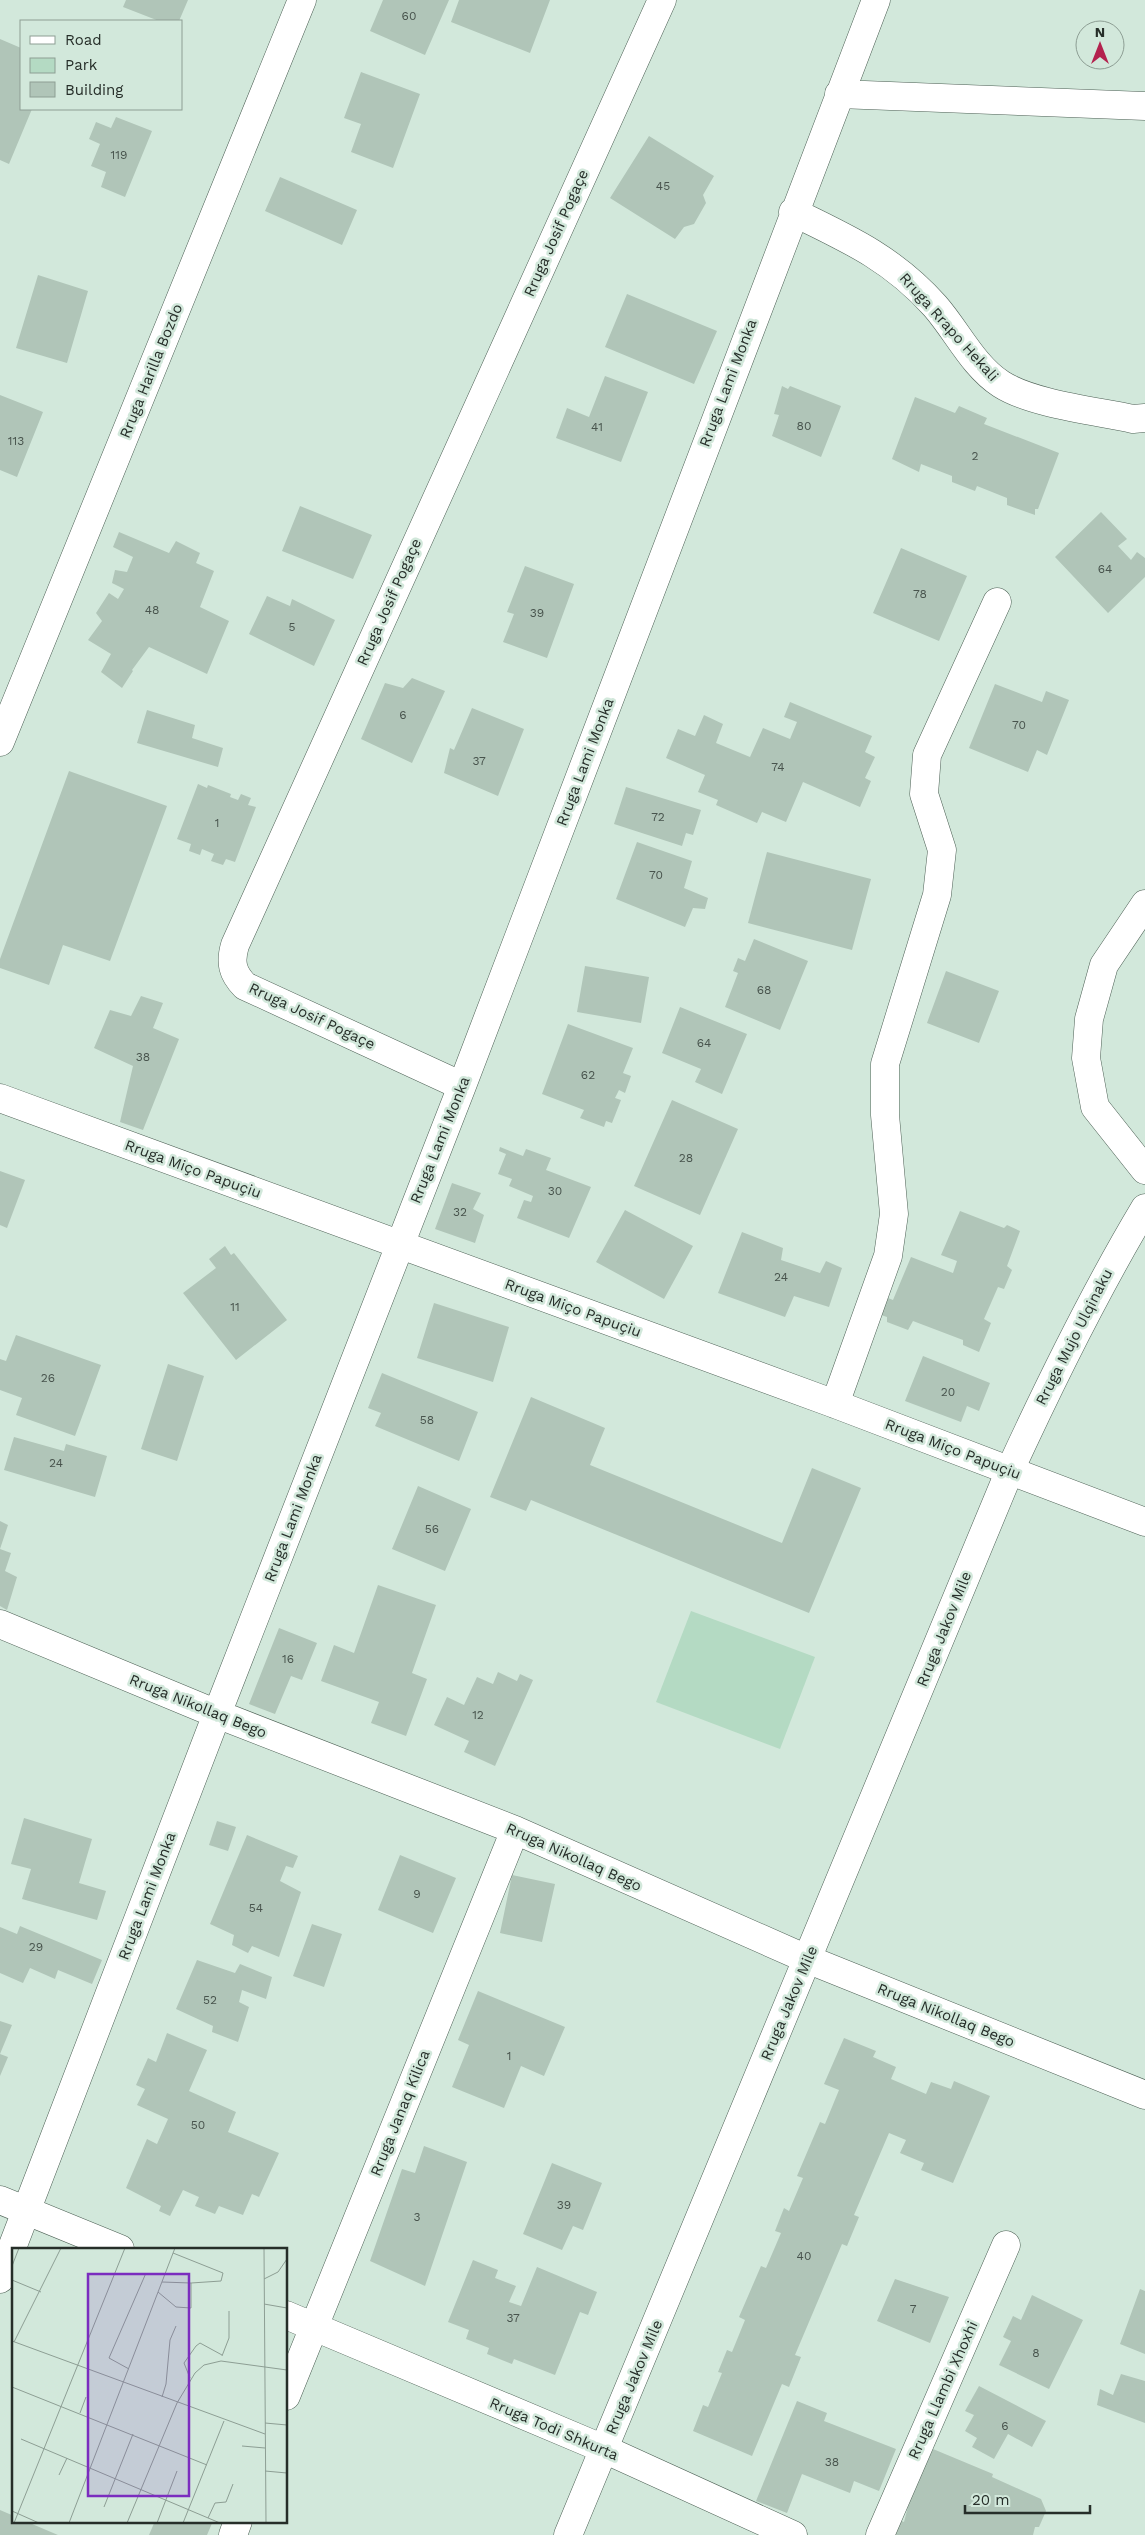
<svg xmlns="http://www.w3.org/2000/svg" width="1145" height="2535" viewBox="0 0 1145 2535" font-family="'Work Sans',sans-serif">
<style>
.green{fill:#b4dac3}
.building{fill:#b0c5b8}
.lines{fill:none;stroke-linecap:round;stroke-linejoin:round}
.minor-casing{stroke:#4d6055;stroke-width:29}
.secondary-casing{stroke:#4d6055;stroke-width:29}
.minor{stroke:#fff;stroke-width:28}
.secondary{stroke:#fff;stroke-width:28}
.labels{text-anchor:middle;stroke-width:5;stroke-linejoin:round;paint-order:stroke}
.number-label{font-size:12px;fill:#48544d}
.street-label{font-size:15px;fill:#262e29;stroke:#d2e8db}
.inset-road{fill:none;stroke:#8d9e94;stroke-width:1}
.view{fill:#7b2cbf;fill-opacity:0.15;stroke:#7b2cbf;stroke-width:2.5}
.inset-edge{fill:none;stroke:#262e29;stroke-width:2.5}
</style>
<rect width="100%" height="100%" fill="#d2e8db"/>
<path class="green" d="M691,1611l124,46 -35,92 -124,-47z"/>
<path class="building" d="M126,0h62l-9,21h-20l-36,-14z
M383,0h66l-24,55 -55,-24z
M459,0h91l-20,53 -79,-31z
M0,39l21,9v61h11l-23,55 -9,-4z
M361,72l59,22 -27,74 -42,-16 10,-28 -17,-6z
M116,117l36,14 -27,66 -24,-10 5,-15 -15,-6 9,-22 -11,-5 7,-17 15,6z
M649,136l65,40 -11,19 3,8 -12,21 -10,3 -9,12 -65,-41z
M280,177l77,33 -15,35 -77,-34z
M38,275l50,16 -21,72 -51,-15z
M627,294l90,37 -23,53 -89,-37z
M605,376l43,16 -27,70 -65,-24 11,-30 22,9z
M782,386l6,3 2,-3 51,20 -20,51 -49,-21 7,-21 -5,-1z
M0,395l43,17 -26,65 -17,-7z
M915,397l40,16 4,-7 28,12 -3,6 75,29 -21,56h-3v6l-28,-10v-7l-30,-12 -2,5 -23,-9v-6l-31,-12 -2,8 -27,-13z
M300,506l72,29 -19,44 -71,-28z
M1101,512l26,27 -9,7 13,14 6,-8 8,6v19l-37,36 -53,-56z
M119,532l50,21 7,-12 24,12 -4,10 18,8 -14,36 29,14 -22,53 -58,-27 -17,23 1,1 -11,17 -21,-16 10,-18 -23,-14 14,-19 -6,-8 13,-20 9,6 6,-10 -12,-6 3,-13 12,2 6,-15 -20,-10z
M901,548l66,28 -28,65 -66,-28z
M525,566l49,18 -27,74 -44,-16 11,-28 -7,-2z
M267,596l23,10 2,-7 43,21 -21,46 -65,-32z
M412,678l33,13 -33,72 -51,-24 24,-56 18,5z
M995,684l47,18 4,-11 23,9 -22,55 -10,-5 -9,22 -59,-24z
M790,702l82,34 -7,16 10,5 -10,21 6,3 -11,26 -57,-25 -17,40 -24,-10 -5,11 -41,-18 2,-5 -20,-8 7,-17 -39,-17 12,-29 17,7 9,-21 19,9 -7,19 34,14 13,-29 27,11 7,-17 -13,-5z
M472,708l52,21 -26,67 -54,-23 6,-25 4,2z
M147,710l48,15 -3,13 31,10 -5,19 -81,-24z
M69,771l98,35 -57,155 -47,-16 -14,40 -49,-17v-9z
M198,784l9,4 1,-3 23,9 -1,3 8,3 3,-6 10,4 -3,7 8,2 -21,55 -9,-3 -3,6 -12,-4 3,-7 -12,-5 -2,6 -11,-4 2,-7 -14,-5z
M626,787l75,23 -8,25 -7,-2 -4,13 -68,-22z
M637,842l55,19 -8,27 24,10 -3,11 -12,-1 -8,19 -69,-28z
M767,852l104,27 -19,71 -104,-27z
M754,939l54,22 -28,69 -55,-23 13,-34 -5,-2 5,-13 7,3z
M585,966l64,11 -8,46 -64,-11z
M946,971l53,20 -20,52 -52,-20z
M141,996l22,7 -10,25 26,11 -36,91 -23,-8 13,-56 -39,-18 16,-38 21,6z
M680,1007l67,27 -25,60 -27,-12 6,-13 -39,-16z
M568,1024l65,24 -10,25 8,3 -6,17 -6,-3 -4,8 6,2 -9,23 -6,-2 -2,6 -24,-9 4,-8 -42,-16z
M672,1100l66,29 -38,86 -66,-29z
M500,1147l23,9 3,-7 25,9 -5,12 45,17 -22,51 -52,-20 7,-18 7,2 2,-6 -24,-10 3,-7 -14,-5 8,-20 -7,-3z
M0,1171l25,9 -18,48 -7,-3z
M452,1183l29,10 -8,16 11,6 -9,28 -40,-14z
M625,1210l68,36 -29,53 -68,-37z
M960,1211l44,17 3,-3 13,6 -13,35 5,4 -8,19 -6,-2 -14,32 7,4 -12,29 -16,-7v-5l-50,-19 -5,9 -21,-8v-5l-6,-2 7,-17 5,2 18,-43 42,16 4,-12 -16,-6z
M742,1232l41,16 -2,12 39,13 6,-12 16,7 -13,39 -35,-11 -9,21 -67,-24z
M225,1246l6,9 3,-2 53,67 -51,40 -53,-67 33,-25 -7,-9z
M434,1303l75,24 -16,55 -76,-24z
M16,1335l85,30 -26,71 -59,-21 6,-17 -22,-8v-31l6,2z
M923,1356l67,27 -11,28 -12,-5 -6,16 -56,-21z
M168,1364l36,12 -27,85 -36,-12z
M382,1373l96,39 -19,49 -84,-35 6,-13 -13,-5z
M531,1397l74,31 -15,37 192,78 30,-75 49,20 -52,125 -278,-113 -5,11 -36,-14z
M14,1437l50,14 2,-7 41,12 -12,41 -91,-27z
M418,1486l53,23 -26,62 -53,-22z
M0,1521l8,4 -8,24 11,4 -6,18 12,6 -10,33 -7,-4z
M378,1585l58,20 -24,68 15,6 -21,57 -35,-13 8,-21 -58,-21 13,-36 20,8z
M279,1628l38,15 -15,37 -11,-4 -16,38 -26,-10z
M498,1672l19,9 3,-7 13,6 -38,86 -31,-14 5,-11 -35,-16 13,-28 17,8 13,-28 16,7z
M24,1818l68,21 -13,44 27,8 -9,29 -75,-21 9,-30 -20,-5z
M217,1821l19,6 -8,24 -19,-6z
M247,1835l51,21 -5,12 -7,-2 -6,15 21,11 -22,65 -27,-11 -4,7 -16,-8 2,-10 -24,-11z
M400,1855l56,23 -23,55 -55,-23z
M512,1875l43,9 -13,58 -42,-9z
M312,1924l30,10 -18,53 -31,-11z
M20,1926l82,34 -10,24 -34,-14 -3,9 -25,-11 -7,15 -23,-10v-46l17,7z
M197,1960l38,13 5,-9 32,13 -6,22 -24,-9 -3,12 10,5 -11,35 -26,-10 1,-6 -37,-17z
M478,1991l87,36 -21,49 -23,-10 -17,42 -52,-21 17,-42 -11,-5z
M0,2021l12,4 -12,29z
M167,2033l40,17 -18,41 47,21 -8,20 51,21 -20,44 -7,-3 -9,21 -24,-9 -4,8 -20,-8 4,-9 -16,-7 -13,26 -11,-5 2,-5 -35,-18 21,-49 10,5 11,-25 -31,-14 8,-16 -9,-4 12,-27 8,4z
M844,2038l32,13 -3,6 23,10 -5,12 35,15 5,-12 20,7 3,-8 36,15 -37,87 -32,-13 3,-7 -24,-10 6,-13 -17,-7 -35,82 5,2 -12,29 -5,-2 -47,111 6,2 -12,30 -7,-3 -30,72 -59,-25 10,-26 5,2 14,-34 -4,-1 9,-22 5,2 13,-32 -6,-3 22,-51 5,2 15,-35 -6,-2 9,-23 5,3 14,-33 -6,-2 23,-54 5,2 14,-34 -15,-6z
M0,2054l8,3 -8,19z
M424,2146l43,16 -42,124 -55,-25 32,-92 13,4z
M552,2163l50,20 -19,47 -10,-4 -11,24 -39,-16z
M473,2260l25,10 -3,8 21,8 -7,16 12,4 16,-39 60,25 -9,23 -8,-3 -25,63 -41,-16 -2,5 -25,-10 2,-6 -23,-9 3,-9 -21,-8z
M895,2279l54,18 -19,46 -53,-22z
M1140,2289l5,2v63l-25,-10z
M1032,2295l51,25 -34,69 -50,-24 12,-24 -8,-4 10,-21 8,4z
M1121,2374l24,7v42l-48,-18 3,-16 13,6z
M979,2386l67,35 -14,26 -24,-13 -14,25 -22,-12 5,-9 -12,-7 9,-16 -9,-4z
M797,2401l30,12 -3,8 72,28 -17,42 -25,-10 -4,12 -48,-19 -15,39 -31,-12z
M933,2449l60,25 -1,3 49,22 5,12 -7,16h-4l-2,8h-145l8,-16 8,3 7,-27z
M0,2510l14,6v5h11l33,14h-58z
M155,2521h58l-6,14h-58z"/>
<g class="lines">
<g class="minor-casing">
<path id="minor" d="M839,94l306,12
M793,212c56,27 100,47 142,94 22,25 38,60 66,78 31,20 95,27 132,35l12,-1
M0,742l302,-742
M1145,904l-41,61 -15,54 -3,39 9,49 50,63
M462,1086l-217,-100c-13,-13 -15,-24 -10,-41l427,-945
M0,1098l835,306 310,118
M835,1404l53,-148 6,-42 -9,-99v-51l52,-169 5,-45 -18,-56 3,-39 70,-153
M0,1624l217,90 298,116 292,129 338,136
M0,2200l120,49
M0,2279l217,-565 245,-628 414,-1086
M286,2315l318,134 189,86
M286,2396l229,-566
M233,2535l5,-14
M880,2535l126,-290"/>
</g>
<g class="secondary-casing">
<path id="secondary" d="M568,2535l442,-1065c41,-89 84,-177 135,-262"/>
</g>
<use href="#minor" class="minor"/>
<use href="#secondary" class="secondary"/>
</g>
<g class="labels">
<g class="number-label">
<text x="409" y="20">60</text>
<text x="119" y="159">119</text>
<text x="663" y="190">45</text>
<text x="804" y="430">80</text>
<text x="597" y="431">41</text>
<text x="16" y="445">113</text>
<text x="975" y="460">2</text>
<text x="1105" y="573">64</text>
<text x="920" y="598">78</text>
<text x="152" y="614">48</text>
<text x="537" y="617">39</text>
<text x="292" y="631">5</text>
<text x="403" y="719">6</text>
<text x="1019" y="729">70</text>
<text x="479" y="765">37</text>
<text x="778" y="771">74</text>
<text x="658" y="821">72</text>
<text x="217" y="827">1</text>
<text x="656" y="879">70</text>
<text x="764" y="994">68</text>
<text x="704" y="1047">64</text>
<text x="143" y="1061">38</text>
<text x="588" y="1079">62</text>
<text x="686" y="1162">28</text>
<text x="555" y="1195">30</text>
<text x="460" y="1216">32</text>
<text x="781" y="1281">24</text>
<text x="235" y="1311">11</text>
<text x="48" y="1382">26</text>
<text x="948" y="1396">20</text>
<text x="427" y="1424">58</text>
<text x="56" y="1467">24</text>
<text x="432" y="1533">56</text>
<text x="288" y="1663">16</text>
<text x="478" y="1719">12</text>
<text x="417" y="1898">9</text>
<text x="256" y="1912">54</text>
<text x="36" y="1951">29</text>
<text x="210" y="2004">52</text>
<text x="509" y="2060">1</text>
<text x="198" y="2129">50</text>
<text x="564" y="2209">39</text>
<text x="417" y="2221">3</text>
<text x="804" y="2260">40</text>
<text x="913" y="2313">7</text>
<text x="513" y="2322">37</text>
<text x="1036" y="2357">8</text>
<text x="1005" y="2430">6</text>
<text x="832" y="2466">38</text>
</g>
<g class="street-label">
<text transform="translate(556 233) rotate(-66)" y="5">Rruga Josif Pogaçe</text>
<text transform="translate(949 327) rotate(48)" y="5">Rruga Rrapo Hekali</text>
<text transform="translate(151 371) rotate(-68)" y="5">Rruga Harilla Bozdo</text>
<text transform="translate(728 383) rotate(-69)" y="5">Rruga Lami Monka</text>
<text transform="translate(389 602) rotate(-66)" y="5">Rruga Josif Pogaçe</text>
<text transform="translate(585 762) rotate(-69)" y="5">Rruga Lami Monka</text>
<text transform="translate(312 1016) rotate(25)" y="5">Rruga Josif Pogaçe</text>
<text transform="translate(440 1140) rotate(-68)" y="5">Rruga Lami Monka</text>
<text transform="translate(193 1169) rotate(20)" y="5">Rruga Miço Papuçiu</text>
<text transform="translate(573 1308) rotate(20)" y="5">Rruga Miço Papuçiu</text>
<text transform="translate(1074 1337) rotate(-63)" y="5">Rruga Mujo Ulqinaku</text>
<text transform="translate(953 1449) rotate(21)" y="5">Rruga Miço Papuçiu</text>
<text transform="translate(293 1518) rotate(-69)" y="5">Rruga Lami Monka</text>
<text transform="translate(944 1629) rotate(-68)" y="5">Rruga Jakov Mile</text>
<text transform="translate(198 1706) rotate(22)" y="5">Rruga Nikollaq Bego</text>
<text transform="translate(574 1857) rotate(24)" y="5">Rruga Nikollaq Bego</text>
<text transform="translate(147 1896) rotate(-69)" y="5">Rruga Lami Monka</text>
<text transform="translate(789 2003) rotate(-67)" y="5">Rruga Jakov Mile</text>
<text transform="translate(946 2015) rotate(22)" y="5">Rruga Nikollaq Bego</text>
<text transform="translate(400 2113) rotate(-68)" y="5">Rruga Janaq Kilica</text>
<text transform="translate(634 2377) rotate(-67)" y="5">Rruga Jakov Mile</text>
<text transform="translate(943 2390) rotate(-66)" y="5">Rruga Llambi Xhoxhi</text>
<text transform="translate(554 2429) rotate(23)" y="5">Rruga Todi Shkurta</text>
</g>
</g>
<g transform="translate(12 2248)">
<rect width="275" height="275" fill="#d2e8db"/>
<path class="inset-road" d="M252,0l2,275M161,5l50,20 -2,8 -30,2M0,18l7,-18M252,31l14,-7 9,-13M0,32l29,12M146,44l18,15 15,1v-25l-29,-1M252,56l23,4M0,93l253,93M2,94l47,-94M210,108l7,-18v-27M117,121l-20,-11 37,-85M178,130l-6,-15 12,-17 4,-3 22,12M0,139l195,78M150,149l4,-13 4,-44 6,-14M68,165l6,-16M253,175l22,2M9,191l199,84M230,198l23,2M253,223l22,2M47,227l8,-17M92,259l29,-73M0,263l27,12M196,270l7,-15 11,-1 7,-18M2,275l111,-275M57,275l106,-275M115,275l50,-120 18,-30 9,-8 17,-4 66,9M145,275l20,-52M171,275l41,-102"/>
<path class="view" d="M76,26h101v222h-101z"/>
<rect width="275" height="275" class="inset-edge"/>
</g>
<rect x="20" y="20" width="162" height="90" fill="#d2e8db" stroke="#8d9e94"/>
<rect x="30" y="36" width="25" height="8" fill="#ffffff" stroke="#8d9e94"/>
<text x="65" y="45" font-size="15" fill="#262e29">Road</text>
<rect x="30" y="58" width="25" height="15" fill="#b4dac3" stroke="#8d9e94"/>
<text x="65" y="70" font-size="15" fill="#262e29">Park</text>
<rect x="30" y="82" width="25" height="15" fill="#b0c5b8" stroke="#8d9e94"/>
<text x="65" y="95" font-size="15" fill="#262e29">Building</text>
<g transform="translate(1100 45)"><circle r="24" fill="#d2e8db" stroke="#8d9e94"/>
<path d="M0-4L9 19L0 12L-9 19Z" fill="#b3224e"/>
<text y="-8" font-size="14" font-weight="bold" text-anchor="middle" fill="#262e29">N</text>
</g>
<path d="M965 2505v8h125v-8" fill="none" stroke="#262e29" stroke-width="2.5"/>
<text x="972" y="2505" font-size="15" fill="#262e29" stroke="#d2e8db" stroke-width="4" paint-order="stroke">20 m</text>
</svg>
